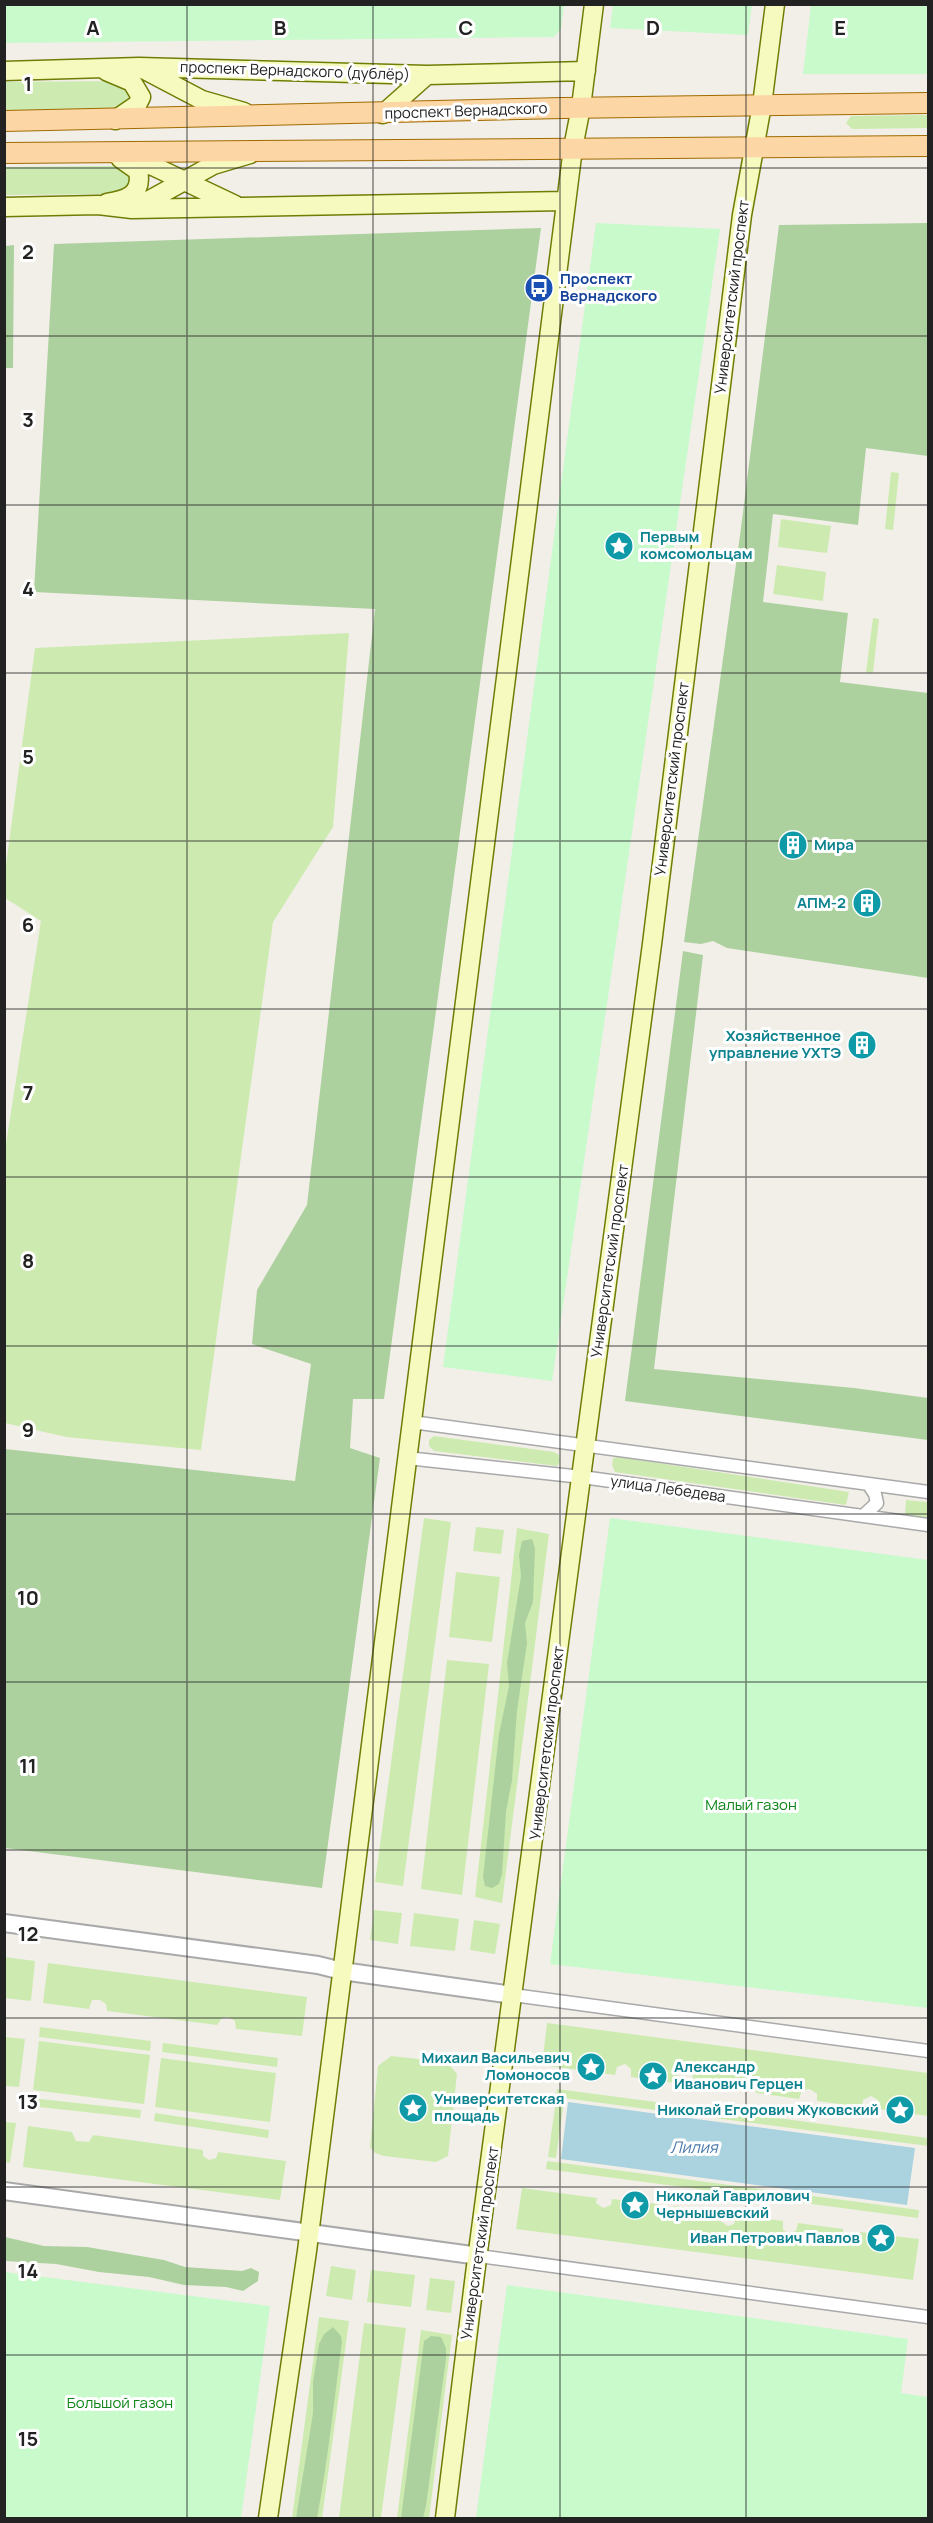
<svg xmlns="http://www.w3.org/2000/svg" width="933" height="2523" viewBox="0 0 933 2523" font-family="Manrope,sans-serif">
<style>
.grass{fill:#cdebb0}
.forest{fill:#add19e}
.park{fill:#c8facc}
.water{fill:#aad3df}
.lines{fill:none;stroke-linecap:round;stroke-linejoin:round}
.minor-casing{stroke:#a9a9a9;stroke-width:15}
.tertiary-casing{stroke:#a9a9a9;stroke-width:20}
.secondary-casing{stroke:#707d05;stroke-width:21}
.primary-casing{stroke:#a06b00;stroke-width:22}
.minor{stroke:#fff;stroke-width:12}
.tertiary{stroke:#fff;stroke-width:16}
.secondary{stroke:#f7fabf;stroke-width:18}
.primary{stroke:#fcd6a4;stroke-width:20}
.grid{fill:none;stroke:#222;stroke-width:1.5;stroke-opacity:0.55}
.labels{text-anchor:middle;stroke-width:6;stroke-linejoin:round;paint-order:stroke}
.street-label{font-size:15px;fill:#222;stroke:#fff}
.transit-label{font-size:15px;font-weight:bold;fill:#164399;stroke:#fff;text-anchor:start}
.culture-label{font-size:15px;font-weight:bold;fill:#0d838f;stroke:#fff;text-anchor:start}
.park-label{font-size:15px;fill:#0c8416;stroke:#fff}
.water-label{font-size:16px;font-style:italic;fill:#4a7aab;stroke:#fff}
.grid-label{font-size:20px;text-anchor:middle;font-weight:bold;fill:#222;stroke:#fff;stroke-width:6;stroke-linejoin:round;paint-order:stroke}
</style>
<rect width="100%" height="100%" fill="#f2efe9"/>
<path class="grass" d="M118,81l6,2 8,14 -8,12 -119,4 -1,-31z
M928,115v13l-76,1 -6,-6 5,-7z
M120,166l6,1 6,12 -6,11 -15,4 -106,1 -1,-28z
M891,472l8,1 -6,57 -8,-1z
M781,519l50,7 -4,27 -49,-6z
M777,565l49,7 -3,29 -50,-7z
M873,618l6,1 -6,54 -7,-1z
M349,633l-16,194 -60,95 -72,528 -135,-13 -61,-14v-273l36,-229 -36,-23 -1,-18 31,-232z
M434,1436l120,16 5,3 1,7 -3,4 -123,-15 -5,-5v-6z
M618,1457l231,35 -3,13 -231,-33 -3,-7 1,-7z
M906,1500l22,2v16l-23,-3z
M424,1518l27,4 -48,364 -28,-4z
M476,1527l28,3 -3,24 -28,-3z
M517,1528l32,6 -47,369 -27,-6z
M456,1572l44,5 -8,65 -43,-5z
M447,1660l42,4 -27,231 -41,-6z
M374,1910l28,3 -4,31 -28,-4z
M414,1913l45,6 -4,32 -45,-5z
M474,1920l26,4 -5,30 -25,-4z
M5,1957l30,4 -4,40 -26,-3z
M48,1963l259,34 -5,39 -66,-7 -1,-8 -7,-4 -6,1 -5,7 -110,-14 -1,-7 -6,-4h-8l-3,9 -46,-6z
M547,2023l381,50v43l-50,-7v-9l-7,-4 -8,4 -1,7 -45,-6v-7l-7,-5 -8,1 -3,9 -43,-6 -1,-8 -7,-5 -7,2 -4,9 -44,-6v-9l-7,-4 -8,2 -2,9 -45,-6v-8l-6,-5 -8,3 -2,8 -73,-10z
M40,2027l111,14 -1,10 -111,-14z
M5,2037l20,2 -6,48 -14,-1z
M39,2041l111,14 -6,49 -111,-14z
M163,2043l115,15 -1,9 -115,-15z
M391,2056l56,6 10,12 -9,82 -12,6 -52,-6 -9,-3 -5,-6 8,-81z
M161,2058l115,15 -6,49 -115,-15z
M557,2089l371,49v8l-372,-49z
M31,2098l110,12 -1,8 -110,-12z
M556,2100l8,1 -8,57 -8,-1z
M155,2113l114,17 -1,8 -114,-17z
M5,2122l11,1 -6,40 -5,-1z
M28,2126l44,6 4,9 13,1 4,-7 110,15v6l6,4 7,-2 2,-6 68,9 -6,39 -257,-33z
M547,2161l372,49 -1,8 -372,-49z
M522,2188l75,10 -1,5 7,5 8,-3 1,-6 46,5 4,11 10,-1 2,-8 46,7v8l8,5 6,-2 3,-9 46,6v9l5,3 8,-2 2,-8 45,6 1,8 6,4 7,-2 3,-7 59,7 -6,41 -397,-51z
M331,2266l25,4 -4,30 -26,-4z
M371,2270l44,5 -4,32 -44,-5z
M430,2278l25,3 -4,32 -25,-3z
M319,2317l30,4 -27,197h-30z
M364,2323l42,5 -25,190h-42z
M421,2330l31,5 -23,183h-32z"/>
<path class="forest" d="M928,223v233l-62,-8 -8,77 -85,-11 -10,88 85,11 -8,69 88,11v285l-201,-30 -14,-7 -12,3 -17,-2 57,-414 38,-303z
M541,228l-157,1171h-31l-3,49 30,10 -58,430 -317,-40v-399l290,32 16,-117 -59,-20 5,-54 50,-85 68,-596 -341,-17 20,-348z
M14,245l-1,123h-8v-122z
M683,951l20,4 -49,414 200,19 74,10v42l-303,-39z
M532,1539l3,9 -2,54 -8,21 2,20 -10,68 -5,69 -6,32 -4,62 -3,10 -7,4 -7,-2 -2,-9 16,-143 10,-48 -2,-23 14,-87 -2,-21 3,-14z
M5,2237l39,9 43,1 77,13 21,7 57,4 9,-3 8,4 -1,9 -15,10 -17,-4 -42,-2 -35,-8 -50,-5 -43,-8 -51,-3z
M333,2327l8,9 1,6c-8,59 -14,119 -25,176h-21l17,-105v-31l6,-38 5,-10z
M431,2336l10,1 5,11v11l-20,147 -3,12h-22l23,-177z"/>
<path class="park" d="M4,5l1,-1 559,1 -3,24 -7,8 -549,6z
M613,5v-1l139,1 -4,30 -138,-7z
M811,5h117v69h-125z
M596,223l124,6 -168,1152 -109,-14z
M610,1518l318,42v448l-378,-44z
M5,2272l265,34 -29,212h-236z
M507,2285l401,54 -7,54 27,4v121h-452z"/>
<path class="water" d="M568,2102l347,46 -8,57 -346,-46z"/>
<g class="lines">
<g class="minor-casing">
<path id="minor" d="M412,1422l516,70
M407,1458l175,19 346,48
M863,1516l14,-13 -2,-9 -6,-9
M513,1995l415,56
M479,2256l449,61"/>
</g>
<g class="tertiary-casing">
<path id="tertiary" d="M4,1923l314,42 24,6 171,24
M4,2191l475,65"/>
</g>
<g class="secondary-casing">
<path id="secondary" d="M143,69l59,31 42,12
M4,71l135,-4 288,8 159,-4
M106,71l26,11 9,15 -4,8 -22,15
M383,114l44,-39
M117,155l38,12 80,38
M107,203c20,-3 36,-9 31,-32l-17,-12
M4,207l94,-2 34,4 434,-8
M137,207l76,-42 37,-11
M268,2518l39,-267 266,-2103 8,-41 13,-103
M445,2518l30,-244 177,-1330 90,-729 20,-110 13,-101"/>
</g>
<g class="primary-casing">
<path id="primary" d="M4,121l559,-13 365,-5
M4,153l924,-7"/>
</g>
<use href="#minor" class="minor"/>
<use href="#tertiary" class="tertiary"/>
<use href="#secondary" class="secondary"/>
<use href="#primary" class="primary"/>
</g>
<path class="grid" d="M187,4v2514M373,4v2514M560,4v2514M746,4v2514M4,168h924M4,336h924M4,505h924M4,673h924M4,841h924M4,1009h924M4,1177h924M4,1346h924M4,1514h924M4,1682h924M4,1850h924M4,2018h924M4,2187h924M4,2355h924"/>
<defs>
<g id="bus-disc" transform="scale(1.5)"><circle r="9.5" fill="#1a4fb4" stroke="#fff"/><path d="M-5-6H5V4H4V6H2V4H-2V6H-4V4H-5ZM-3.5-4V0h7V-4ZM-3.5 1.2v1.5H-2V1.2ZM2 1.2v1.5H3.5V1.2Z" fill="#fff"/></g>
<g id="sight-disc" transform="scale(1.5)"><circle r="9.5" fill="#0f9aa8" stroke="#fff"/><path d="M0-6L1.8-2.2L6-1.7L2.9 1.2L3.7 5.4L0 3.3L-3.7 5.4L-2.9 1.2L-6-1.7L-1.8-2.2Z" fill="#fff"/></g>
<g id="building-disc" transform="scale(1.5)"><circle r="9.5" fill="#0f9aa8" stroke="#fff"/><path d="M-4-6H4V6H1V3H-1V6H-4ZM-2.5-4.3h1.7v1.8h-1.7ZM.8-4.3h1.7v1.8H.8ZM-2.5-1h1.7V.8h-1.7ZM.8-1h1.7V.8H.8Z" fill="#fff"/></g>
</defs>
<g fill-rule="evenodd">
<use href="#bus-disc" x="539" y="288"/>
<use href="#sight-disc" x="619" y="546"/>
<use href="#building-disc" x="793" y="845"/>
<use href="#building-disc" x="867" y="903"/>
<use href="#building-disc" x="862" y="1045"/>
<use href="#sight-disc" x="591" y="2067"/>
<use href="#sight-disc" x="653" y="2076"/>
<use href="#sight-disc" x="413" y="2108"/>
<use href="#sight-disc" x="900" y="2110"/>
<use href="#sight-disc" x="635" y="2205"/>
<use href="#sight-disc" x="881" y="2238"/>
</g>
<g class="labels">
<g class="street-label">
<text transform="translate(295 71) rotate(2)" y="5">проспект Вернадского (дублёр)</text>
<text transform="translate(466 111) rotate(-2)" y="5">проспект Вернадского</text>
<text transform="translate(732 297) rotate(-83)" y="5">Университетский проспект</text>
<text transform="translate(672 779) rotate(-83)" y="5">Университетский проспект</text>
<text transform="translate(610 1261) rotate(-82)" y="5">Университетский проспект</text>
<text transform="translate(668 1489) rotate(8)" y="5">улица Лебедева</text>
<text transform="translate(547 1743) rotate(-83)" y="5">Университетский проспект</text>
<text transform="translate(480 2243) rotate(-82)" y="5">Университетский проспект</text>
</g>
<g class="transit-label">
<text x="560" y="284">Проспект<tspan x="560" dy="17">Вернадского</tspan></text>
</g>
<g class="culture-label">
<text x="640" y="542">Первым<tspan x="640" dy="17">комсомольцам</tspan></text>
<text x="814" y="850">Мира</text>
<text x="846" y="908" text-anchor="end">АПМ-2</text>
<text x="841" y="1041" text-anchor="end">Хозяйственное<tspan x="841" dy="17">управление УХТЭ</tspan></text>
<text x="570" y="2063" text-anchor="end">Михаил Васильевич<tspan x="570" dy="17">Ломоносов</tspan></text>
<text x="674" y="2072">Александр<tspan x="674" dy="17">Иванович Герцен</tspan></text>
<text x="434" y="2104">Университетская<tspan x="434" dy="17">площадь</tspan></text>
<text x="879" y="2115" text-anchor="end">Николай Егорович Жуковский</text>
<text x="656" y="2201">Николай Гаврилович<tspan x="656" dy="17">Чернышевский</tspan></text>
<text x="860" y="2243" text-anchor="end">Иван Петрович Павлов</text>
</g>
<g class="park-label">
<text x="751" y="1810">Малый газон</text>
<text x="120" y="2408">Большой газон</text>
</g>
<g class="water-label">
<text x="694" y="2153">Лилия</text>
</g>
</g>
<g class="grid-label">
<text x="93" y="35">A</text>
<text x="280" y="35">B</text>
<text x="466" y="35">C</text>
<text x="653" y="35">D</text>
<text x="840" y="35">E</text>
<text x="28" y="91">1</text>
<text x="28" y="259">2</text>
<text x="28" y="427">3</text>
<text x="28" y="596">4</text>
<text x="28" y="764">5</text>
<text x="28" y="932">6</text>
<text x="28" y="1100">7</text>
<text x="28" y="1268">8</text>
<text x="28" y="1437">9</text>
<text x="28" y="1605">10</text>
<text x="28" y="1773">11</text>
<text x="28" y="1941">12</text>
<text x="28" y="2109">13</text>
<text x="28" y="2278">14</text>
<text x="28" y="2446">15</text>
</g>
<rect width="933" height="2523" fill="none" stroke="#222222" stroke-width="12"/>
</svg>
